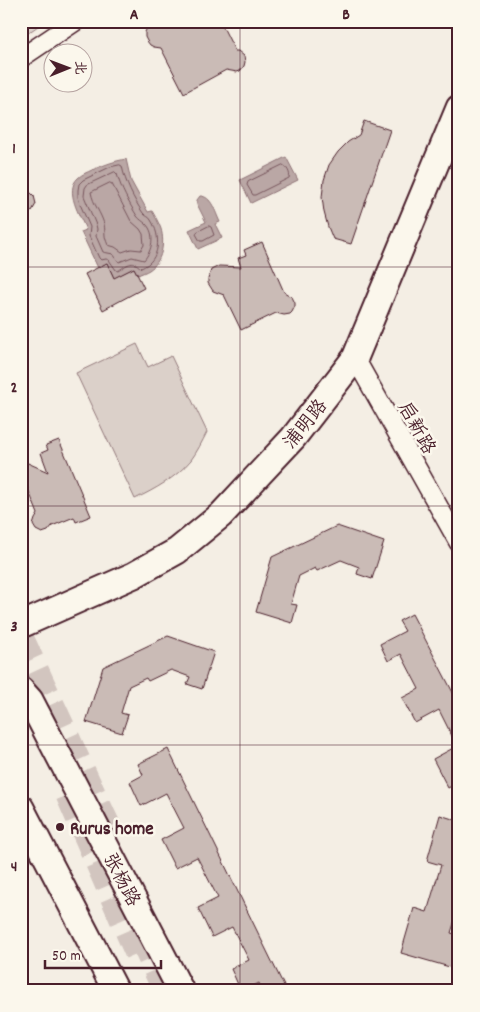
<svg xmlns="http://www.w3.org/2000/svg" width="480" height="1012" viewBox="0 0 480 1012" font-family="Dekko,'LXGW WenKai TC',sans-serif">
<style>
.green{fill:#dbd0c9;stroke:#92787a}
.water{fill:#baa7a5;stroke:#8d7174}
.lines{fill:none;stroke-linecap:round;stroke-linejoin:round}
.shore{stroke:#77555c;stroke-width:1}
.building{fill:#cabbb6;stroke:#4a1f2b}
.secondary-tunnel{stroke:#d2c5bf;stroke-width:25;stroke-dasharray:25 12;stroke-linecap:butt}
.street-casing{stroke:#4a1f2b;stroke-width:21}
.secondary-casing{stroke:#4a1f2b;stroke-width:29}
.street{stroke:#fbf7ec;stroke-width:18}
.secondary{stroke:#fbf7ec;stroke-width:25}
.grid{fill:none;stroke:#4a1f2b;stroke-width:1;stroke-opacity:0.55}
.poi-dot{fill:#4a1f2b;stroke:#fbf7ec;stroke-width:2}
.labels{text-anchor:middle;stroke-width:5;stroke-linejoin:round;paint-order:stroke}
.street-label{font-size:19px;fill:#4a1f2b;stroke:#fbf7ec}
.poi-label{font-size:19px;font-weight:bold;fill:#4a1f2b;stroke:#fbf7ec;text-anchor:start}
.neatline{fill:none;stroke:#4a1f2b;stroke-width:2}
.grid-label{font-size:16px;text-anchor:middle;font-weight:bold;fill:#4a1f2b}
</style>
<rect width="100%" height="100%" fill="#f4eee4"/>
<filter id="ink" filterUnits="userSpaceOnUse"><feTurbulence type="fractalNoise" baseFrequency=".02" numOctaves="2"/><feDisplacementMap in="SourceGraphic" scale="10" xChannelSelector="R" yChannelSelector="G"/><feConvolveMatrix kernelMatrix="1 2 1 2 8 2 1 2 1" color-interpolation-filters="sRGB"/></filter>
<g filter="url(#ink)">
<path class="green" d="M21,21h24l-24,17z
M137,344l11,23 23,-11 36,76c-5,10 -10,20 -16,28 -15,18 -36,29 -56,39l-59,-126z"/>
<path class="water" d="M286,157l12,23 -47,23 -11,-23z
M126,159l5,22 17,31 4,-1c3,5 7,12 9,18 4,14 1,33 -12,41 -3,2 -7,3 -11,5l-4,-7 -11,6 3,7 -9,4 -10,-22 -9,5 -17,-36 5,-2c-6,-15 -22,-39 -8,-52 4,-4 10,-6 14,-8 12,-5 22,-9 34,-11z
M200,196c12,0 15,16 20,26l-5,2 7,14 -24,11 -9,-19 17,-8 -9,-18v-4z"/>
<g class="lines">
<path class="shore" d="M120,165l2,1c3,16 12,34 21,47 3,4 6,3 8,7 10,16 10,40 -10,48 -9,-9 -14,-3 -23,3l-2,-1 -7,-10 -3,-1 -5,1 -2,-2 -10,-22 1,-9 -10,-23 -2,-7v-7l1,-6 4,-4 27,-13z
M283,165c4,2 8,9 6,13l-34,17h-2l-6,-10 1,-3z
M115,172l2,2c4,15 12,29 20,42 3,4 6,5 9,8 10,10 6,27 -2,36l-12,-3 -13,5 -6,-8 -10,-2 -7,-16 1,-7 -1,-4 -12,-29 1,-8 2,-3z
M110,183l2,1 19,37 9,8 3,5 1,11 -3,5 -10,-1 -9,3 -7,-5 -7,-2c-5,-11 -2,-11 -4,-21 -3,-11 -11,-20 -13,-32l2,-1z
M209,226l2,1 3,8 -11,6h-3l-4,-7 1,-2z"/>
</g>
<path class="building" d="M152,21h68l15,30h3l6,5 1,6 -1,4 -4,5 -3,1 -11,-2 -42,23 -23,-45 -7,-1 -4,-2 -3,-4 -2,-4v-5l4,-8z
M364,121l26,9 -39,114 -18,-5 -5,-12 -4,-15 -2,-15 2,-17 5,-15 9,-13 10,-10 11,-7z
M21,187l10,6 3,3 2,8 -4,7 -11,8z
M262,242l22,50 8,5 3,6v3l-3,6 -2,2 -6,1 -8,-2 -35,17 -17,-35 -11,-4 -5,-8v-4l3,-9 8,-4 22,1 -3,-9 8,-3 -2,-5z
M107,263l7,15 20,-10 10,20 -41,22 -18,-36z
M59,440l32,76 -15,6 -2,-5 -22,9 -4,5 -6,2 -6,-3 -3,-5 2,-6 3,-5 -14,-35 -3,1v-20l27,12 -7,-19 7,-3 -2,-5z
M337,526l47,16 -12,37 -15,-5 2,-7 -18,-7 -24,11 -2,-3 -16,8 -8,28 6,1 -5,18 -36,-11 16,-55z
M412,614l47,90v78l-11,6 -15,-29 24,-13 -18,-36 -24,13 -13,-25 17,-9 -18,-35 -13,7 -8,-17 25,-13 -6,-10z
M168,636l46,16 -12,37 -15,-5 3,-7 -19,-7 -23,11 -2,-3 -17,8 -8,27 7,2 -6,18 -36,-11 17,-55z
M168,749l116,237 -8,5h-13l-4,-8 -16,8h-2l-10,-22 18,-9 -17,-33 -20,10 -14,-29 20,-10 -21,-41 -22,11 -14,-28 23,-12 -18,-35 -25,13 -11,-24 13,-7 -5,-11z
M440,815l19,6v86l-8,26 8,2v13l-6,20 -52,-15 13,-45 13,4 14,-47 -14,-4z"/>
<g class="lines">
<path class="secondary-tunnel" d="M21,637l92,199
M68,795l71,163
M140,936l25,55"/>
<g class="street-casing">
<path id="street" d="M21,58l55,-37
M355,358l104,185"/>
</g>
<g class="secondary-casing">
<path id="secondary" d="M21,625l113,-50 43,-24 44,-36 72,-77 62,-80 104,-250
M21,690l9,10 151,291
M21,808l95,183"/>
</g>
<use href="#street" class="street"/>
<use href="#secondary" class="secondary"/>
</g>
</g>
<path class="grid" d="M240,21v970M21,267h438M21,506h438M21,745h438"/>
<circle class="poi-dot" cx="60" cy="827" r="5"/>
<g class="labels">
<g class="street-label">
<text transform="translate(304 423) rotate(-51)" y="7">浦明路</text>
<text transform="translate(418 427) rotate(61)" y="7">启新路</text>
<text transform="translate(123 879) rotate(62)" y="7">张杨路</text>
</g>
<g class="poi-label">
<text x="70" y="834">Rurus home</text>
</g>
</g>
<rect width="480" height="1012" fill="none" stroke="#fbf7ec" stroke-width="55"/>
<g transform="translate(68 68) rotate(89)"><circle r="24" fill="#fbf7ec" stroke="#b4a19f"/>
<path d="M0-4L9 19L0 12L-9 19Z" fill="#4a1f2b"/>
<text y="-8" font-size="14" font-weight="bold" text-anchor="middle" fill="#4a1f2b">北</text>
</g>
<path d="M45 960v8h116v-8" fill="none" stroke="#4a1f2b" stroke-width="2.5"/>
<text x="52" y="960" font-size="15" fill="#4a1f2b" stroke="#fbf7ec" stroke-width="4" paint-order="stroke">50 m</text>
<rect x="28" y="28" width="424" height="956" class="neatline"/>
<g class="grid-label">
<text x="134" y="19">A</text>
<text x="346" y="19">B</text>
<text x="14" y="153">1</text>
<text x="14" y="392">2</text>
<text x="14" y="631">3</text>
<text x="14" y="871">4</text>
</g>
</svg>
